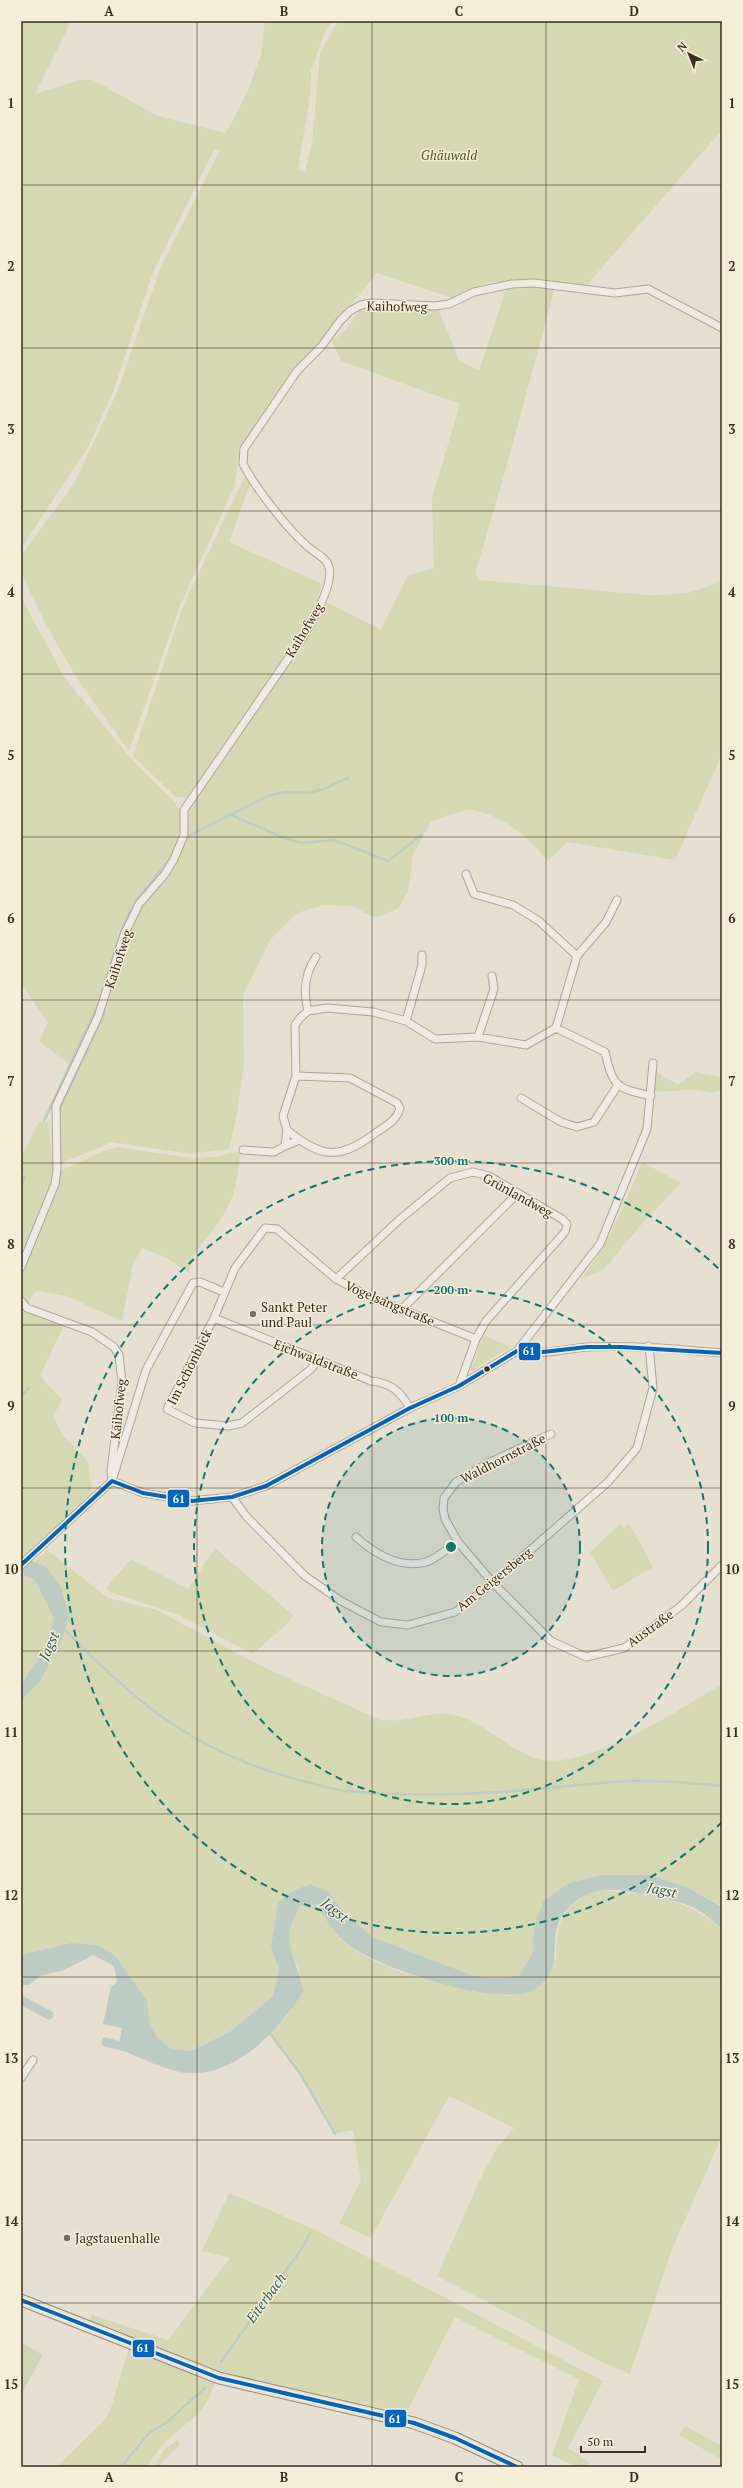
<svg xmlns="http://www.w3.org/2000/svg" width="743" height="2488" viewBox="0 0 743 2488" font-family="'PT Serif',serif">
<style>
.green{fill:#d6d7b3}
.cemetery{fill:#d1d1b3}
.water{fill:#bcccc2}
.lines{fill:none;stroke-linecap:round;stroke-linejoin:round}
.stream{stroke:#bcccc2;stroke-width:2.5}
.canal{stroke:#bcccc2;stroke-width:9}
.minor-casing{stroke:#ada599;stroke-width:9}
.primary-casing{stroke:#928b80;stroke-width:13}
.minor{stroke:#efebe3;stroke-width:7}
.primary{stroke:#e6e1d4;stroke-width:11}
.bus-1-casing{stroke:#f7eed8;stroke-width:7}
.bus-1{stroke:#0065bd;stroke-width:4}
.grid{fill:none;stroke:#3d2e20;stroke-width:1;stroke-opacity:0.55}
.ring{fill:none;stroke:#0f766e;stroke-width:2;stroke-dasharray:7 5}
.poi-dot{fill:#786c5e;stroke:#f7eed8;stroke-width:1.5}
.bus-dot{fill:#3d2e20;stroke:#f7eed8;stroke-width:1.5}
.labels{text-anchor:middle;stroke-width:3;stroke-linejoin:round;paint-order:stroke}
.park-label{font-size:13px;font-style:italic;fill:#4d5a26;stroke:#f7eed8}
.street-label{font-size:13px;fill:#3d2e20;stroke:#f7eed8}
.poi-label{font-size:13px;fill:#3d2e20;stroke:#f7eed8;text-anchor:start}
.water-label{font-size:14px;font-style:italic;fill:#2f5d5a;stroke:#f7eed8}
.centre{fill:#0f766e;stroke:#f7eed8;stroke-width:2}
.ring-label{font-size:12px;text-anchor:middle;font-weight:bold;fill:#0f766e;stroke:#f7eed8;stroke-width:3;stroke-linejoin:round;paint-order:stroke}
.line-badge{stroke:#f7eed8;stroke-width:1.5}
.badge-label{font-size:11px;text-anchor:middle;font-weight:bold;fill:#fff}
.neatline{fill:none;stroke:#3d2e20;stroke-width:1.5}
.grid-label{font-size:13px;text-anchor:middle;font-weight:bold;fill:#3d2e20}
</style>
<rect width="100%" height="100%" fill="#e7e0d1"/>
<path class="green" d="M21,21h50l-36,73 44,-14h14l65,36 68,17 22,-43 13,-35 4,-34h67l-8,13 -13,36 -1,28 -12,71 7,3 7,-29 8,-90 18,-32h384v109l-138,158 -66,-7 -29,1 -34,17 -78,-26 -52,63 -70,92 -16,29 -5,30 -54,119 -51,145 -53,-74 -32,-56 -23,-49v-16l54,-74 43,-92 43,-124 59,-116 -6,-1 -60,121 -42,125 -24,52 -67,101z
M528,288h27l-52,191 -28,95 4,6 169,15c26,0 51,-1 74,-16v175l-47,106 -107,-18 -21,19c-17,-23 -45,-46 -74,-51 -8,-2 -33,9 -42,12l-18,32 -5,38 -10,16 -13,7 -12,2 -21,-11 -28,-1 -27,8 -27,27 -27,55 1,68 -7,51 -8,35 -38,5 -79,-12 -53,22 -1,-60 53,-113 16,-59 12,-23 38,-48 10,-26 3,-29 131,-194 3,-11 57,29 27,-55 26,-7 -2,-70 28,-94 -119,-43 -9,-20 14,-11 13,-19 7,-4 73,3 20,50 20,11 27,-82z
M245,476l6,6 -22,60 93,42 -7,27 -12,20 -52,78 -65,89 -10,-1 -43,-41 50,-150z
M21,597l43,80 64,78 47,48 5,8 2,11 -3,17 -10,24 -42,54 -27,88 -30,60 -31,-24 9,-18 -27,-40z
M654,1070l24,15 18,-13 26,5v13c-15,4 -11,2 -24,0 -15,-1 -30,3 -45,1z
M39,1122h9l6,54 -33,85v-81l3,-6 -3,-2v-14z
M118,1147l73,11 24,-1 26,-6c-3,19 -5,43 -15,60 -11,21 -34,37 -37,62l-22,-15 -25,-10 -9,16 -11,57 -56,-25 -30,-5 -9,13 -6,-6v-25l35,-87 2,-14 45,-21z
M642,1162l39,21 -34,35 -43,51 -23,10c28,-35 44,-75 61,-117z
M21,1307l18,11 25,8 -24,50 22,24 -9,16 10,19 25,27 4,33 -69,62z
M483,1335l28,12c-12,8 -27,13 -37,24h-4z
M629,1523l24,44 -40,24 -23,-39 30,-28 4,4z
M215,1548l78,67 -5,8 -35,31 -77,-40 -66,-22 -4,-4 25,-29 57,30z
M47,1550l61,48 49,12 100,54 123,56c7,0 14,1 21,0 20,-2 37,-10 57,-4 28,8 49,32 77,42 46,17 147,-50 187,-74v222l-35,-19 -37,-12h-48l-68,52 -1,25 -14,24 -23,2 -22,-2 -102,-39 -29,-26 -14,-19 -51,11 -7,42 8,25 -6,26 -42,35 -40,20 -22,-3 -13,-12 -6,-12 -3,-23 -32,-46 -18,-10 -26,-2 -50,12v-254l20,-21 20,-39 -16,-75 -11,-4z
M21,1574l14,6 19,38 -10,32 -23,35z
M599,1890c51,4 82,5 123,39v207l-50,113 -42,125 -32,-14 -161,-84 46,-103 14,-25 17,-20 -65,-32 -78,142 -32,-15 22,-42 -8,-51 -19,4 -34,-59 -29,-42 18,-19 10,-45c-14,-25 -13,-40 2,-63l15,-1c9,12 18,29 30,39 38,30 117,47 165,52l45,-37c0,-38 6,-55 43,-69z
M229,2193l85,36 289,152 -35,67 21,14 -2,5h-10l-25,-12 27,-76 -124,-62 -49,96 -135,-27 -77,-23 -105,-40 3,-8 76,25 62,-82 -28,-7z
M129,2348l86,34c-6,28 -28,40 -48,58 -8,8 -14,17 -20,27h-91l46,-44 8,-12z
M685,2426l37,20v14l-43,-25z
M178,2439l2,6 -18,17 -2,5h-6l10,-17z"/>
<path class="cemetery" d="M21,2342l22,13 -22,40z"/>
<path class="water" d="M21,1557l24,9 16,21 8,30 -8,24 -20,39 -20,21v-16l23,-35 10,-32 -19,-38 -14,-6z
M602,1875h48l37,12 35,20v22c-9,-8 -19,-17 -29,-22 -19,-8 -76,-21 -95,-16 -13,3 -27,11 -35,23 -17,25 4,55 -28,75 -33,21 -161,-22 -189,-46 -12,-9 -21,-26 -30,-38l-15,1c-24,35 -4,50 2,86 -24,38 -66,84 -115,81 -21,-1 -50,-17 -70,-24l4,-21 -19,-4 8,-37 6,-5 -3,-16 -21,-11 -29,15 -24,6 -11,9h-8v-30l50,-12 26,2 18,10 32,46 3,23 6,12 13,12 22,3 40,-20 42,-35 6,-26 -8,-24 7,-43 15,-12 17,-7 19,8 14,19 29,26 102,39 22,2 23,-2 14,-24 1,-25 9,-25 26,-19z"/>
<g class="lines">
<path class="stream" d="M229,814l55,24 18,5 32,-3 54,21 33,-26
M190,835l78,-39 17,-4 23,1 16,-4 24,-11
M108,974l17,-53 12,-22 32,-39
M59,1113l1,-5 45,-96
M44,1121l56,-121
M60,1146l1,17
M58,1184l3,-12
M21,1186l4,-9
M21,1396l8,-8
M62,1627c72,74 129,123 230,151 18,5 37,11 55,13 49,5 105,4 154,1 42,-3 83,-8 125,-11 31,-1 65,2 96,5
M269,2032l32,43 34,59
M221,2362l81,-114 8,-15
M121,2467l29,-35 16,-9 39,-35"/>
<path class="canal" d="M21,2000l28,15
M106,2042l15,4 7,-1"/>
<g class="minor-casing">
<path id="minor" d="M466,874l8,20 39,11 26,16 38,35
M308,1011c-5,-19 -3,-38 8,-54
M406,1021l16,-56v-10
M556,1028l21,-72 29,-34 11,-22
M478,1037l16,-48 -2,-13
M521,1098l40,24 16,5 17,-5 24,-37
M287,1130c36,30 54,29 90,2 10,-7 20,-12 23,-24l-3,-5 -47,-25 -54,-2
M299,1140l-14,6 2,-16 -4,-14 13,-40 -1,-51 5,-7 8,-7 19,-3 46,4 33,9 29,18 43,-2 48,8 30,-17 49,24c8,34 10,36 46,44
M243,1150l31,2 11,-6
M21,1267l34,-83 2,-14 -1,-64 42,-89 26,-82 15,-31 26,-30 9,-15 10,-24v-25l119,-173c9,-15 31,-53 26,-70 -3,-11 -17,-15 -24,-23 -20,-18 -50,-57 -62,-80l1,-15 53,-78 24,-24 19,-26 10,-10 11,-6 11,-2 63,3 14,-2 25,-12 38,-8 22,-1 81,10 33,-4 74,39
M336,1279l63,-59 51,-42 23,-6 16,4 73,43 5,5 -2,8 -79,89 -10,18
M21,1301l6,7 65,24 22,15 5,8 3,27 -11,89 1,8
M401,1310l117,-117
M214,1318l157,63c20,2 29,10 39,27
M517,1351c23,5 46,-2 70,-4 45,-2 90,2 135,6
M319,1360l-9,10 -68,53 -14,3 -33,-3 -28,-14 47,-91 21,-50 30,-40 12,1 59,50 30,16 110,44 -17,47
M551,1434l-63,29 -32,19 -12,16 -1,11 2,10 13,23 35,41 58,58 35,16 38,-9 57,-42 41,-41
M112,1481l34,-111 47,-87 7,-1 24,10
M232,1497l14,19 59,60 36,25 40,21 27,3 47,-13 38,-29 115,-101 29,-34 16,-60 -4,-42
M356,1537c19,17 43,32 70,25 10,-3 22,-14 32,-20
M21,1565l91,-84 31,12 49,8 40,-4 34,-11 144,-78 49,-22 58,-35 83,-107 47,-115 6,-66
M21,2078l12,-18"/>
</g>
<g class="primary-casing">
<path id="primary" d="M21,2300l198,78 195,45 41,15 62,29"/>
</g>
<use href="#minor" class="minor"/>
<use href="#primary" class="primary"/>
<g class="bus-1-casing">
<path id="bus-1" d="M21,1565l91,-84 31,12 49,8 40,-4 34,-11 144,-78 49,-22 58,-35 26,1 44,-5h34l101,6
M21,2300l198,78 195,45 41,15 62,29"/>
</g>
<use href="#bus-1" class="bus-1"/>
</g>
<path class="grid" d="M197,21v2446M372,21v2446M546,21v2446M21,185h701M21,348h701M21,511h701M21,674h701M21,837h701M21,1000h701M21,1163h701M21,1325h701M21,1488h701M21,1651h701M21,1814h701M21,1977h701M21,2140h701M21,2303h701"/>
<circle cx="451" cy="1547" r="129" fill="#0f766e" fill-opacity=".12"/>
<g class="ring">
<circle cx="451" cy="1547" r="129"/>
<circle cx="451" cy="1547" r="257"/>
<path d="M722 1822A386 386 0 1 1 722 1272"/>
</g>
<g class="poi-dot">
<circle cx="253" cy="1314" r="4"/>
<circle cx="67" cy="2238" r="4"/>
</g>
<circle class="bus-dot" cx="487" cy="1369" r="3.5"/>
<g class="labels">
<g class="park-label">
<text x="449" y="160">Ghäuwald</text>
</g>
<g class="street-label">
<text transform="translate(397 306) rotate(1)" y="5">Kaihofweg</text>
<text transform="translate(304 630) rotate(-59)" y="5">Kaihofweg</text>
<text transform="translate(118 959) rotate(-72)" y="5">Kaihofweg</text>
<text transform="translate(518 1195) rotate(29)" y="5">Grünlandweg</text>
<text transform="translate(390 1303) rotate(23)" y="5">Vogelsangstraße</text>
<text transform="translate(316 1359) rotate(21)" y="5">Eichwaldstraße</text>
<text transform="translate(189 1367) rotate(-63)" y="5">Im Schönblick</text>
<text transform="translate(118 1409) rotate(-84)" y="5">Kaihofweg</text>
<text transform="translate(503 1458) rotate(-27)" y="5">Waldhornstraße</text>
<text transform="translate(494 1579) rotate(-39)" y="5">Am Geigersberg</text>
<text transform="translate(650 1628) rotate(-36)" y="5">Austraße</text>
</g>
<g class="poi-label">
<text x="261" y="1312">Sankt Peter<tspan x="261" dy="15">und Paul</tspan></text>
<text x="75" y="2243">Jagstauenhalle</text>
</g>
<g class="water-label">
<text transform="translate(49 1646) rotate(-66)" y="5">Jagst</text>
<text transform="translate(662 1890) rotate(12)" y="5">Jagst</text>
<text transform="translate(335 1910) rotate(39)" y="5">Jagst</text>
<text transform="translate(266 2298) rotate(-54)" y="5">Eiterbach</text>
</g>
</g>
<circle cx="451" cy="1547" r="6" class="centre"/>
<g class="ring-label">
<text x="451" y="1165">300 m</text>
<text x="451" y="1294">200 m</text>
<text x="451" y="1422">100 m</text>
</g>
<g class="line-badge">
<rect x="518" y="1342" width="23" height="19" rx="4" fill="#0065bd"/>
<rect x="167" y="1489" width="23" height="19" rx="4" fill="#0065bd"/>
<rect x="132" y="2339" width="23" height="19" rx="4" fill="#0065bd"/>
<rect x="384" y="2409" width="23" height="19" rx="4" fill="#0065bd"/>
</g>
<g class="badge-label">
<text x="529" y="1355">61</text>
<text x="179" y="1503">61</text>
<text x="143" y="2352">61</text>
<text x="395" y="2423">61</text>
</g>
<rect width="743" height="2488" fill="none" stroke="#f7eed8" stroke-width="44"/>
<g transform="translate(689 54) rotate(317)" stroke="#f7eed8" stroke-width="3" paint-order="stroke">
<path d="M0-3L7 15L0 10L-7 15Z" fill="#3d2e20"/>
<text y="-6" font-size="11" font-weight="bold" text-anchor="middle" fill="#3d2e20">N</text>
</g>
<path d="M581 2446v6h64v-6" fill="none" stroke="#3d2e20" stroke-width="2"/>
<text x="587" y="2446" font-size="12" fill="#3d2e20" stroke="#f7eed8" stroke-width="3" paint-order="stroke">50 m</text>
<rect x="22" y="22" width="699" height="2444" class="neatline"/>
<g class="grid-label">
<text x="109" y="16">A</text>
<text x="284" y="16">B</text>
<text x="459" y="16">C</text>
<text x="634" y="16">D</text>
<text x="11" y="108">1</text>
<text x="732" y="108">1</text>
<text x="11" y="271">2</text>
<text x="732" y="271">2</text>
<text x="11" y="434">3</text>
<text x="732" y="434">3</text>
<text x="11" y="597">4</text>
<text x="732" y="597">4</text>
<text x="11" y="760">5</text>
<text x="732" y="760">5</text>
<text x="11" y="923">6</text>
<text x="732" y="923">6</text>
<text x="11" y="1086">7</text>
<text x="732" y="1086">7</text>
<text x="11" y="1249">8</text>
<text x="732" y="1249">8</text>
<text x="11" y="1411">9</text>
<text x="732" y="1411">9</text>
<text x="11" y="1574">10</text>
<text x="732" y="1574">10</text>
<text x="11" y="1737">11</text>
<text x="732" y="1737">11</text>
<text x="11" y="1900">12</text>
<text x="732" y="1900">12</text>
<text x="11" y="2063">13</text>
<text x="732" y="2063">13</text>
<text x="11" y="2226">14</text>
<text x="732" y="2226">14</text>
<text x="11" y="2389">15</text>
<text x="732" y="2389">15</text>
<text x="109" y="2482">A</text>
<text x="284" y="2482">B</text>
<text x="459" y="2482">C</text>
<text x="634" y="2482">D</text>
</g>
</svg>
